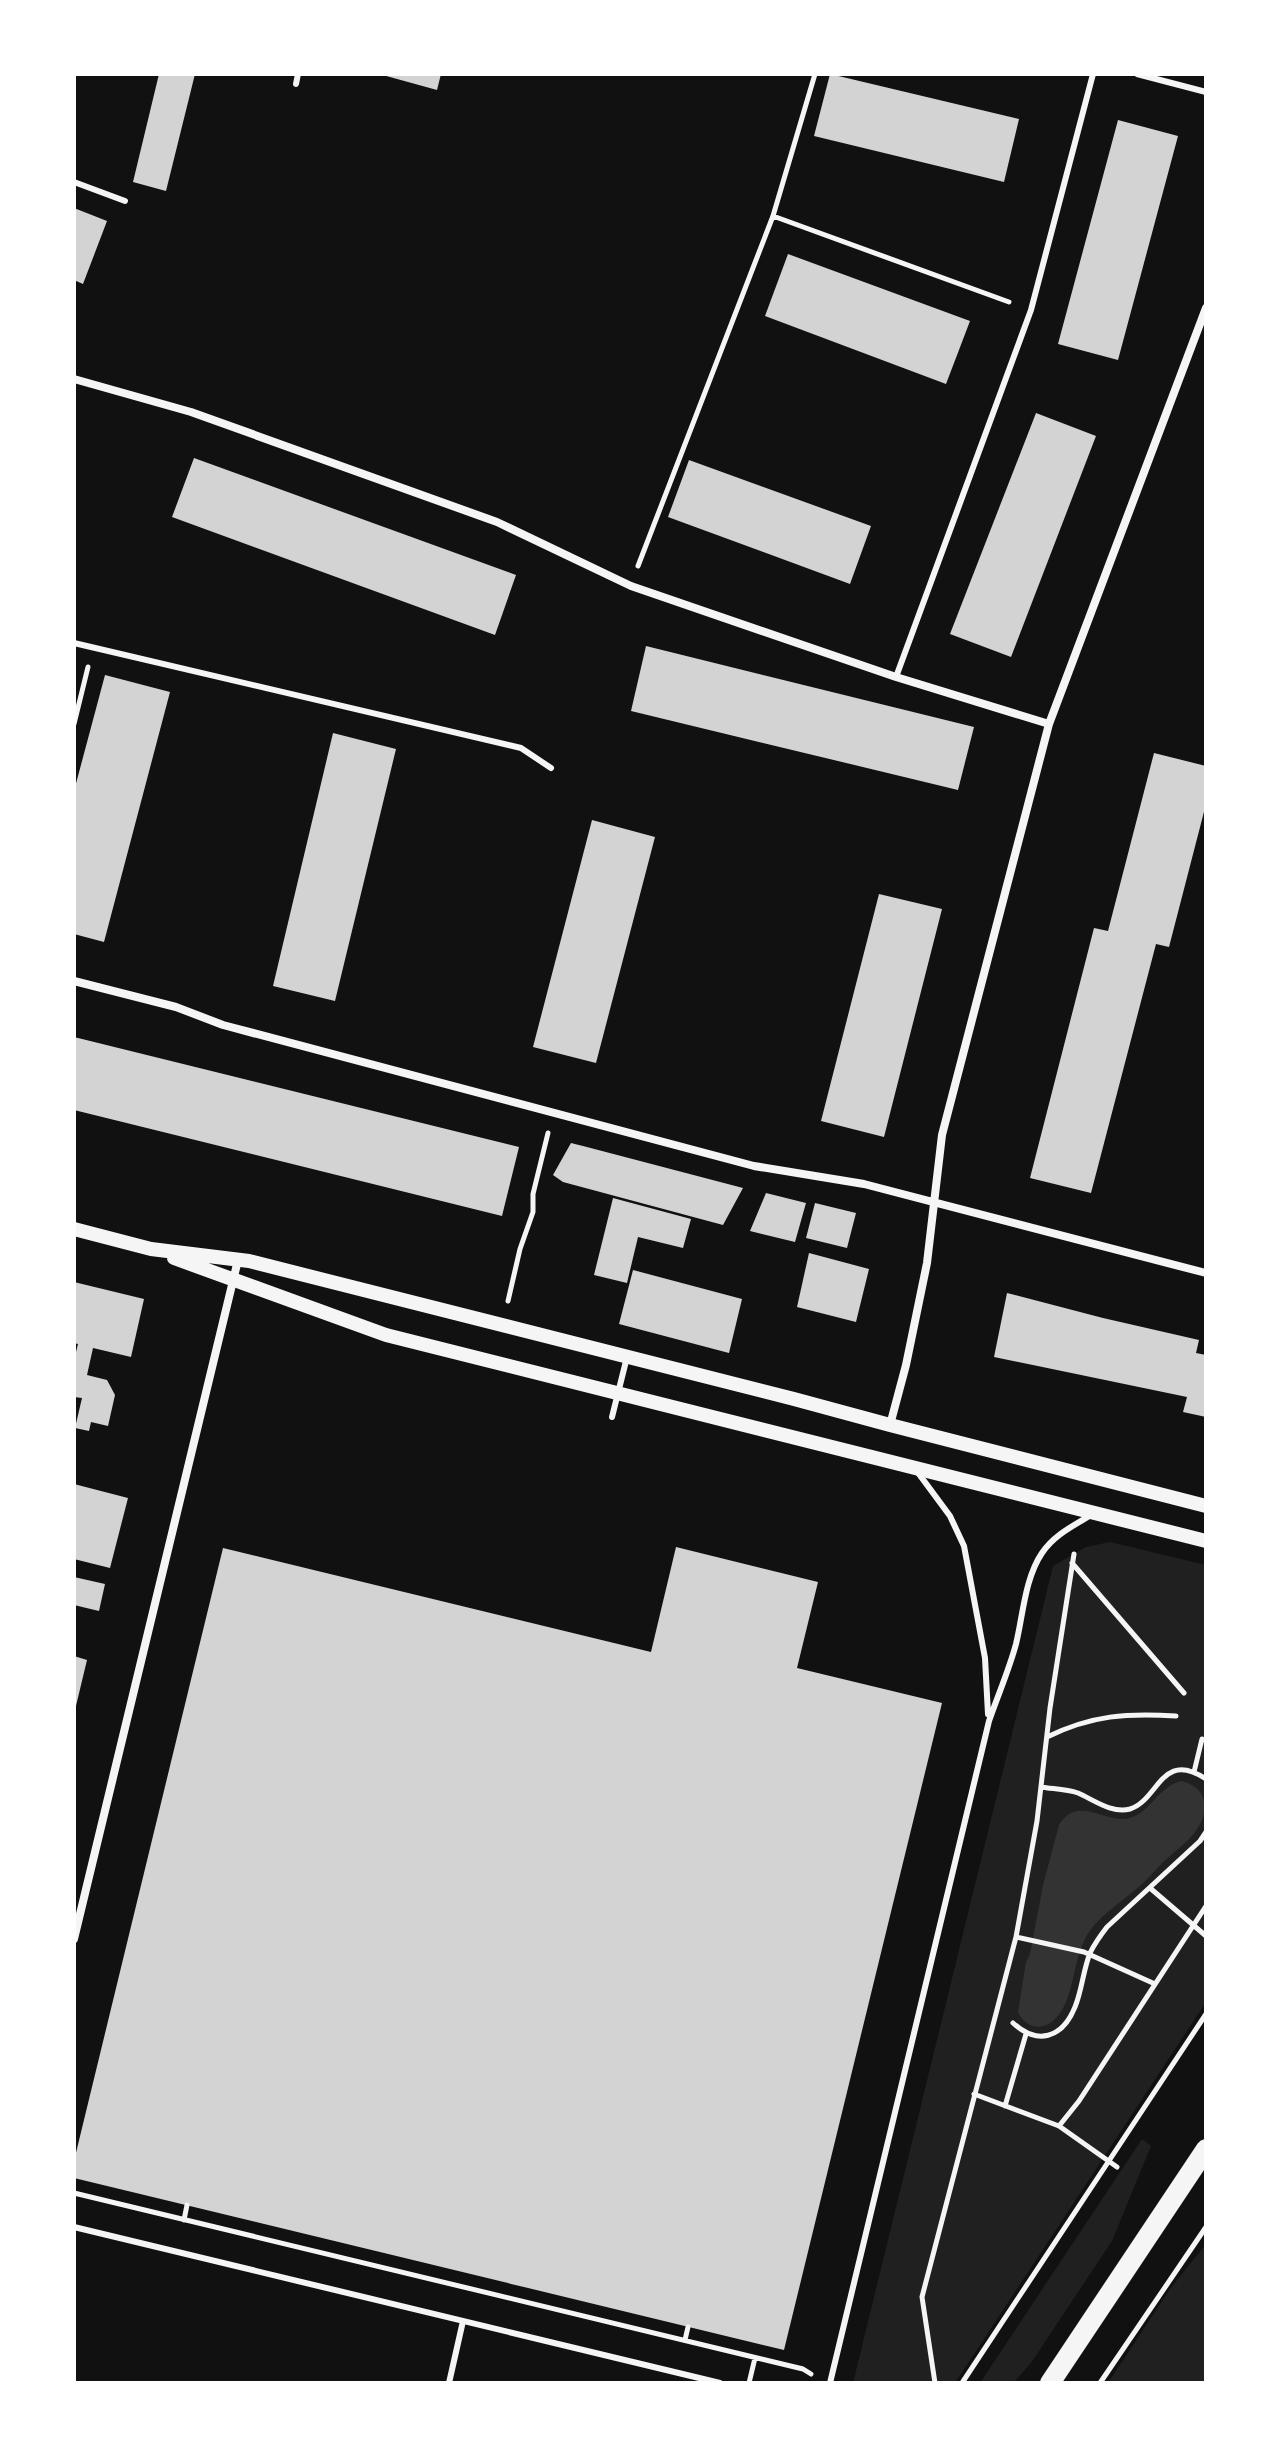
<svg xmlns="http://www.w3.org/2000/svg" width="1280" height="2457" viewBox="0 0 1280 2457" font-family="'Titillium Web',sans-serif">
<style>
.green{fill:#202020}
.water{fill:#333}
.building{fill:#d3d3d3}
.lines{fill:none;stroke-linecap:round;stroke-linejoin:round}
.path{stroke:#f5f5f5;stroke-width:5}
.service{stroke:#f5f5f5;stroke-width:6}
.minor{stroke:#f5f5f5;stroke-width:8}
.tertiary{stroke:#f5f5f5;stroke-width:14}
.primary{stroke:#f5f5f5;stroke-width:20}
</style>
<rect width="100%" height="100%" fill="#111"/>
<path class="green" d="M1110,1542l96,23v437l-251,381h-102l200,-817 33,-19z
M1142,2139l9,7 -39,95 -81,122 -18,20h-33z
M1206,2244v133l-2,6h-96l62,-94z"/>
<path class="water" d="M1181,1781c27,6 30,30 14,51 -7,10 -18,17 -26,25 -10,8 -17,18 -26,26 -18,17 -40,29 -54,49 -18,27 -13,69 -36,89 -13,11 -29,5 -35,-9l8,-50 4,-8 13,-69 16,-60c17,-28 40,-6 64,-6 26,-1 32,-31 58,-38z"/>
<path class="building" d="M159,74h36l-29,117 -33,-9z
M379,74h62l-4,16z
M830,74l189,45 -15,63 -190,-46z
M1118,120l60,16 -60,224 -60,-16z
M74,208l33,13 -24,63 -9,-4z
M788,254l182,67 -24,63 -181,-68z
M1036,413l60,23 -85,221 -61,-23z
M194,458l322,117 -21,60 -323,-118z
M689,460l182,66 -21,58 -182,-67z
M646,646l328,81 -16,63 -327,-79z
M105,675l65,17 -66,250 -30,-8v-143z
M333,733l63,16 -61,252 -62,-15z
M1154,753l52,13v38l-37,143 -13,-3 -65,249 -61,-15 64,-250 14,3z
M592,820l63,17 -59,226 -63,-16z
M879,894l63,15 -58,228 -63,-16z
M74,1037l445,110 -17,69 -428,-106z
M571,1143l12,3 160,42 -20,37 -160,-43 -10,-7z
M766,1193l40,10 -11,39 -45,-11z
M613,1198l78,21 -8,29 -45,-11 -11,46 -33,-8z
M815,1203l41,10 -9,35 -41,-10z
M809,1253l60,16 -13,53 -59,-15z
M633,1270l109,29 -13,54 -110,-29z
M74,1282l70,17 -13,58 -38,-9 -6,27 20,5 8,15 -7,31 -17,-4 -2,9 -14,-3 7,-30 -8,-1v-37l4,-16 -4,-1z
M1007,1293l96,25 96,22 -3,13 10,2v62l-23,-5 4,-15 -193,-40z
M74,1484l54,14 -18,70 -36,-9z
M676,1547l142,35 -21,86 145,35 -158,647 -710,-172v-17l149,-613 428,104z
M74,1577l31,7 -6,27 -25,-6z
M74,1656l13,4 -12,50 -1,-1z"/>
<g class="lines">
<path class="path" d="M773,216l236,86
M638,566l135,-350 42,-142
M74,724l14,-57
M508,1301l12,-52 13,-37v-18l15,-61
M1072,1563l112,130
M1047,1737c45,-22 80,-24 129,-21
M1194,1772l8,-33
M1041,1787c12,2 25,2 37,6 16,7 34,21 52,16 29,-9 31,-60 76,-30
M1150,1888l56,48
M1016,1937l68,15 71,32
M1013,2023c24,22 49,16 62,-16 7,-17 8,-36 15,-54 5,-10 10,-17 17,-26l93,-86 6,-9
M974,2094l85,32 58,41
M1005,2106l21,-72
M1059,2126l20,-25 127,-195
M74,2193l729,176 8,5
M184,2220l3,-15
M685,2340l3,-13
M749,2383l6,-25
M935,2383l-13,-86 94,-360 21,-116 13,-113 24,-154
M962,2383l244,-369
M1100,2383l106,-156"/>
<path class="service" d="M1137,74l69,18
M296,84l2,-10
M74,182l51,19
M74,643l447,105 30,20
M896,677l135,-367 62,-236
M612,1417l15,-60
M916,1470l34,46 14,30 21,112 3,56
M74,2227l646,156
M449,2383l14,-62
M830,2383l159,-662c9,-26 20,-51 27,-77 7,-29 9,-66 26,-91 12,-18 31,-27 49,-38"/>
<path class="minor" d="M74,379l117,33 306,110 134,64 265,91 153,47
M74,981l102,26 47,18 531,141 110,18 342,89
M890,1425l16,-60 21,-102 15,-128 107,-411 157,-416
M74,1939l164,-679"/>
<path class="tertiary" d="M74,1229l77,20 98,12 545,138 96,26 316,81
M174,1258l212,77 820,206"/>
<path class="primary" d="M1050,2383l156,-234"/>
</g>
<rect width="1280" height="2457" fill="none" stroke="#ffffff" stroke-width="152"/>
</svg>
